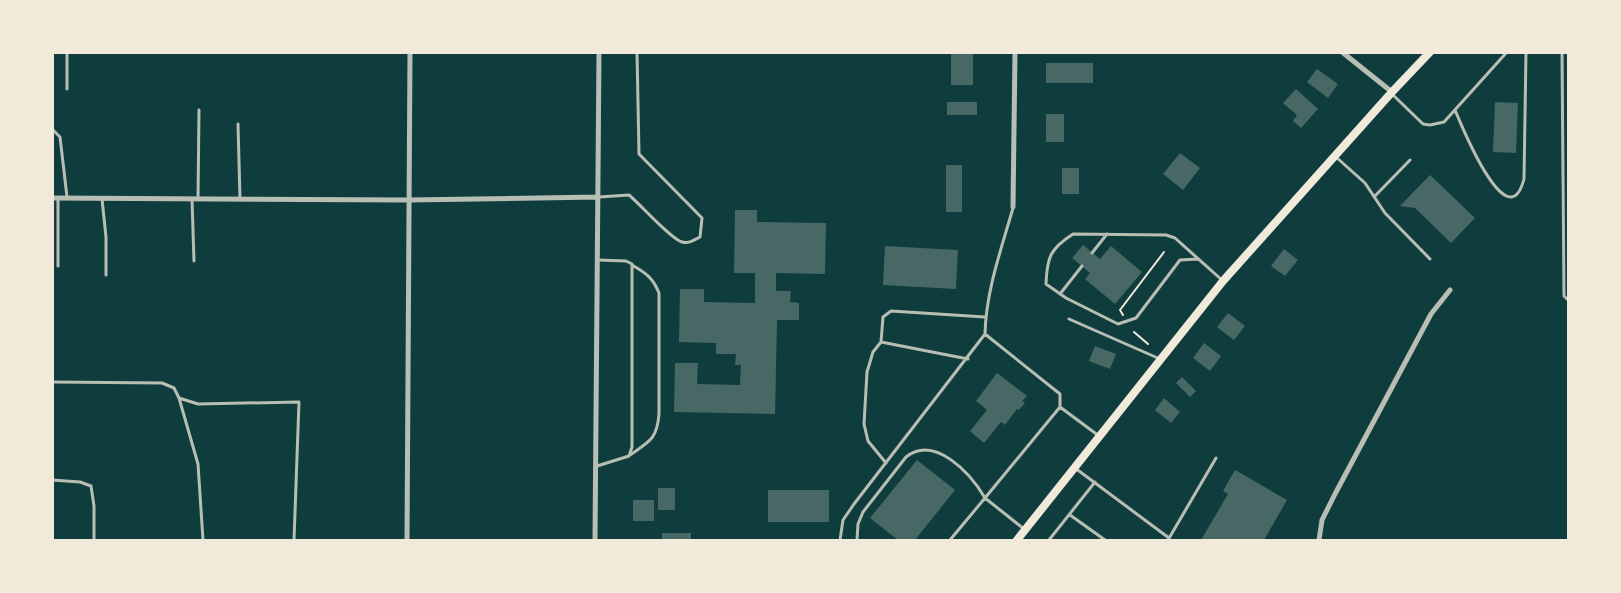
<svg xmlns="http://www.w3.org/2000/svg" width="1621" height="593" viewBox="0 0 1621 593" font-family="'Source Serif 4',serif">
<style>
.building{fill:#486865}
.lines{fill:none;stroke-linecap:round;stroke-linejoin:round}
.path{stroke:#f1e9da;stroke-width:2}
.service{stroke:#b8beb3;stroke-width:3}
.minor{stroke:#b8beb3;stroke-width:5}
.secondary{stroke:#f1e9da;stroke-width:8}
</style>
<rect width="100%" height="100%" fill="#0f3d3e"/>
<path class="building" d="M951,52h22v33h-22z
M1046,63h47v20h-47z
M1317,69l21,15 -10,14 -21,-16z
M1296,89l22,20 -17,19 -8,-7 4,-6 -14,-12z
M947,102h30v13h-30z
M1495,102l23,1 -2,50 -23,-1z
M1046,114h18v28h-18z
M1180,153l20,15 -17,22 -20,-16z
M946,165h16v47h-16z
M1062,168h17v26h-17z
M1430,175l45,43 -24,25 -36,-35 -15,-2z
M735,210h22v12l69,1 -1,51 -49,-1v18h15l-1,11 9,1v17h-22l-2,94 -101,-2 1,-49h23l-1,21 43,1 1,-20h-6l1,-11h-20v-11l-37,-1 1,-53h24v13l51,1v-30h-21z
M1083,245l17,14 11,-13 31,26 -27,32 -30,-25 5,-6 -18,-15z
M885,246l73,4 -2,39 -73,-4z
M1284,249l14,11 -13,16 -14,-10z
M1228,313l17,13 -11,14 -17,-13z
M1204,343l17,13 -11,15 -17,-13z
M1095,346l21,8 -6,15 -21,-8z
M997,373l30,23 -5,5 3,2 -6,7 -2,-1 -12,16 -4,-3 -17,21 -14,-12 17,-21 -11,-9z
M1182,377l14,14 -6,6 -14,-14z
M1164,398l16,14 -9,11 -16,-13z
M917,460l38,30 -40,50h-17l-28,-22z
M1235,470l52,30 -23,40h-63l27,-46 -5,-3z
M658,488h17v22h-17z
M768,490h61v32h-61z
M633,500h21v21h-21z
M662,533h29v7h-29z"/>
<g class="lines">
<path class="path" d="M1123,315l-3,-5 44,-58
M1134,332l14,12"/>
<path class="service" d="M67,52v37
M1562,52l2,244 4,4
M1393,95l30,29 7,1 14,-3 63,-70
M1455,110c6,14 53,131 69,69l2,-127
M238,124l2,75
M52,129l8,8 7,60
M1336,157l29,26 20,30 45,46
M599,197l30,-2c12,10 42,44 53,47 7,2 12,-2 18,-5l2,-19 -63,-64 -2,-102
M1374,197l36,-37
M102,199l4,38v38
M192,199l2,62
M198,199l1,-89
M1013,208c-12,42 -27,83 -28,126l75,60v13l39,29
M1092,253l15,-19
M1198,259l-18,1 -44,58 -18,6 -52,-26 -20,-14c1,-27 4,-35 27,-50l93,1 9,3 48,43
M58,266v-68
M1060,294l22,-28
M1069,319l91,40
M881,342l-8,10 -6,20 -3,52 4,17 18,22
M968,359l-87,-17 2,-25 8,-6 94,6
M52,382l110,1 12,5 5,10 19,6 101,-2 -5,138
M179,398l19,66 5,76
M630,455c20,-14 27,-16 29,-41v-121c-6,-15 -13,-20 -27,-28
M597,466l32,-10 3,-9v-183l-6,-3 -28,-1
M1075,468l94,70
M52,480l28,2 11,4 3,20v34
M1070,515l35,25
M840,540l3,-20 11,-16 131,-170
M857,540l1,-16 5,-12 43,-55c29,-23 65,17 79,41l75,-91
M950,540l35,-42 39,31
M1049,540l46,-58
M1168,540l48,-82"/>
<path class="minor" d="M1342,52l50,40
M52,198l357,2 189,-3
M1013,207l2,-155
M407,540l3,-488
M595,540l4,-488
M1319,540l3,-20 13,-26 96,-180 19,-24"/>
<path class="secondary" d="M1017,540l206,-259 169,-189 38,-40"/>
</g>
<rect width="1621" height="593" fill="none" stroke="#f1e9da" stroke-width="108"/>
</svg>
